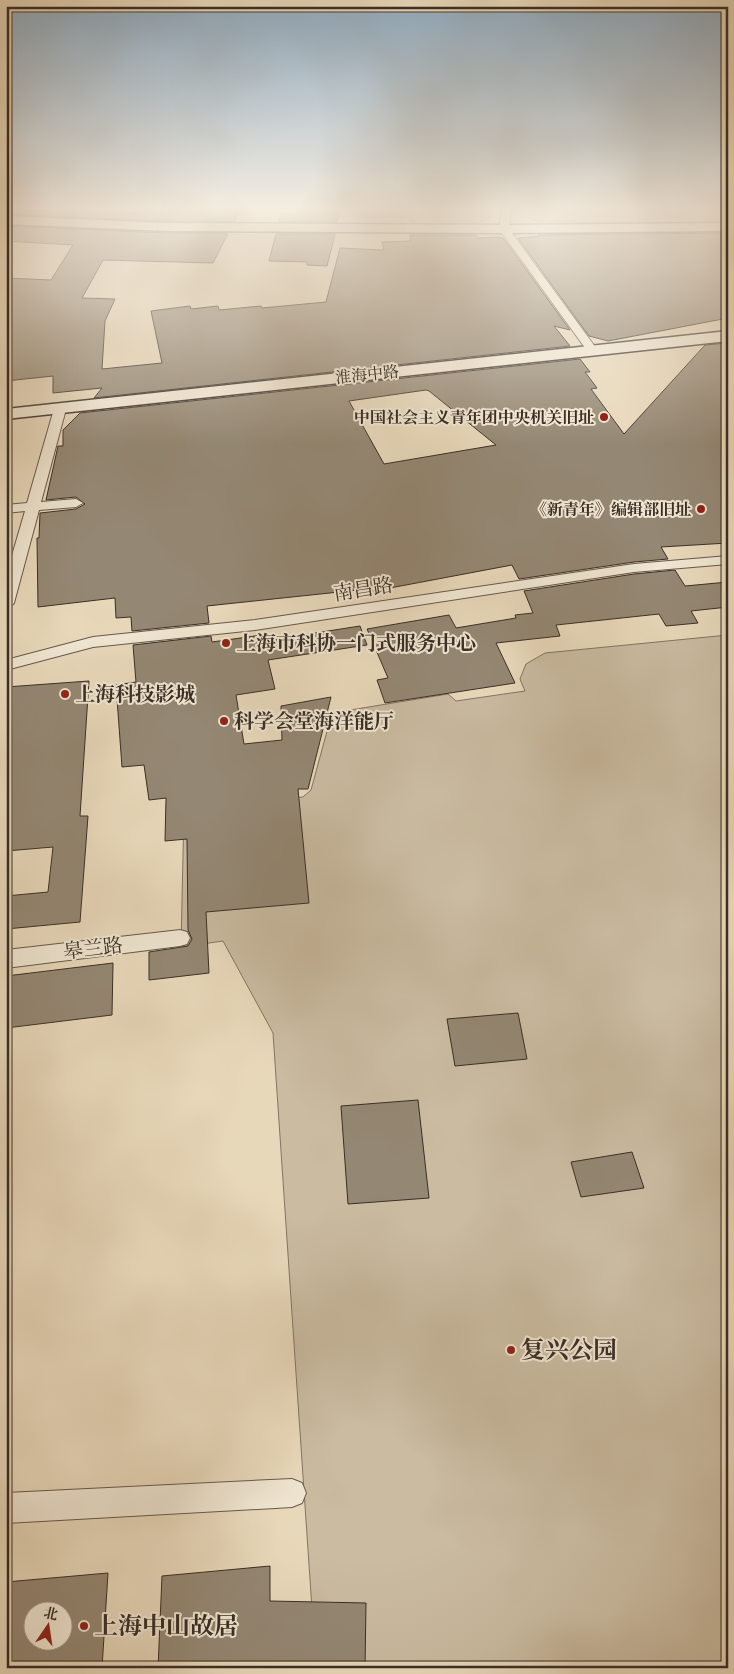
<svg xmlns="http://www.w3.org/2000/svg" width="734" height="1674" viewBox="0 0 734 1674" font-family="'Libre Bodoni','Noto Serif SC',serif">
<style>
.green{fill:#cabba1;stroke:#827564}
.building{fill:#948773;stroke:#3a2f27;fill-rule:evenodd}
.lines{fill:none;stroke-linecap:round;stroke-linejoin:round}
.street-casing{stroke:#66594c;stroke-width:2}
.secondary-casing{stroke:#3a2f27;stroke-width:3}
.street{fill:#f0e6d2;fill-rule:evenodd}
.secondary{fill:#f0e6d2;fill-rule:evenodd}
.poi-dot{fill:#8f2418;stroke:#f0e6d2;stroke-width:2}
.labels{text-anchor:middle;stroke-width:4;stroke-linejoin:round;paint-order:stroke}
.far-street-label{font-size:16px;fill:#3a2f27;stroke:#f0e6d2}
.far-poi-label{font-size:16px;font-weight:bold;fill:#3a2f27;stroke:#f0e6d2;text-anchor:end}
.street-label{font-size:20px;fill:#3a2f27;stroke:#f0e6d2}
.poi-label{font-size:20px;font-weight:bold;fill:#3a2f27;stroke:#f0e6d2;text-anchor:start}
.near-poi-label{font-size:24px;font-weight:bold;fill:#3a2f27;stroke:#f0e6d2;text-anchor:start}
</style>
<rect width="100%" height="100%" fill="#e8d8ba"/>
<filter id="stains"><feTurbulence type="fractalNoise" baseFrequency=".004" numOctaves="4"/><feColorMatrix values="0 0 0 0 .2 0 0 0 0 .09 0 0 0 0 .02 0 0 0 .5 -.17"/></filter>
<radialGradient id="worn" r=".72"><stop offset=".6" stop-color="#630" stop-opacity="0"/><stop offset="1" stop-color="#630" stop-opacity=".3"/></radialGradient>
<path class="green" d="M363,209h129l-2,9 -23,8 -52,1 -4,-10 -51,1z
M522,209h206v14l-181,-1 -14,-2 -12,-6z
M728,635v1033h-412l-43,-635 -50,-92 -42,6 3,-137 119,-13 8,-7 21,-77 116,-19 8,7 69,-10 -5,-12 6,-15 19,-11z"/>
<path class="building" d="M142,209h98l-6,13 -68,-1 -160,-7v-4l133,3z
M281,213h58l-2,9h-58z
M6,226l160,7h62l-15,30 -110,-3 -21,38 33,1 -10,22 -3,48 60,-6 -11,-52 39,-5 1,3 27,-3 1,4 42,-4 1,2 64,-6 14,-54 44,2 -2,-8 29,-1 -1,-6h66l1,3 23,-1 3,1 67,92 -16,-4 16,20 -476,52 8,-10 -49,5v-17l-47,5v-103l45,2 22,-35 -67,-4z
M728,233v85l-120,23 -19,-5 -71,-98 21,-2 -1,-1z
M276,234h59l-8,32 -20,-1v-3l-38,-1z
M728,343v200l-67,4 7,12 -34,3 -115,17 -7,-14 -154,29v-4l-151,16 2,17 -77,8 -1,-14 -15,1 -1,-20 -77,9 -1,-69h2l1,-25 36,-4 9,-5 -9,-7 -30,3 12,-54h5v-16l17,-17 500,-54 10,13h-5l12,16 -6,1 33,45 81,-89zM426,390l3,1 67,54 -112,19 -35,-63z
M675,570l10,16 43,-4v25l-37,4 7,12 -32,3 -7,-12 -103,11 4,11 -64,7 19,40 -130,20 -8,-23 11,-2 -21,-49 82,-14 7,13 60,-10 -1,-3 18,-2 -9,-22 110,-17z
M360,626l7,19 -99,15 7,29 -39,6 8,49 38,-4 -1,-34 50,-9 -23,92h-10l11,114 -103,9 3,61 -60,7v-28l39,-6 4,-7 -4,-9 -1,-91 -22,2 1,-43 -17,2 -5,-35 -22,2 -6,-82 20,-3 -3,-37 78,-9 1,6 50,-7 2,6z
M89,681l-9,135h8l-8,106 -74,7v-33l42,-4 5,-45 -47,4v-164z
M113,963l-1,52 -106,13v-52z
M518,1013l9,46 -72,7 -8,-47z
M418,1100l11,98 -81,6 -7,-98z
M632,1152l12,36 -63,9 -10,-35z
M270,1566v35l96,2 -1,65h-207l4,-92z
M108,1573l-6,95h-96v-86zM32,1612h30v30h-30z"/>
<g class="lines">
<g class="street-casing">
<path id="street" d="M502,209h9l-2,20 87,119 2,2 -2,2h-8l-89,-123z
M60,405l6,4 -25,93 35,-3 7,4 -7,4 -37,3 -25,93 -3,3 -5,2v-32l19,-65 -19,2v-8l21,-2 27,-94z
M728,556v8l-94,8 -379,58 -162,17 -87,23v-10l87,-23 162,-17 379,-56z
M180,930l7,2 3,6 -3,6 -7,2 -174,22v-18z
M292,1479l10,4 4,10 -4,10 -10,4 -286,16v-30z"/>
</g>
<g class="secondary-casing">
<path id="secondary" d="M6,216l160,7 338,2 224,-2v8l-224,2 -338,-2 -160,-7z
M728,331v10l-722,78v-10z"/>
</g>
<use href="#street" class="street"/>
<use href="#secondary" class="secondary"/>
</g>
<linearGradient id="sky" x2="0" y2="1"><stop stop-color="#90acc2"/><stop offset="0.47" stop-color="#f5ede0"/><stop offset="1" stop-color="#f5ede0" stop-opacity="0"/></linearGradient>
<rect width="734" height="444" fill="url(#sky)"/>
<g class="poi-dot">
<circle cx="604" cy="417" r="5"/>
<circle cx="701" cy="509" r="5"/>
<circle cx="226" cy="643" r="5"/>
<circle cx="65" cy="694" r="5"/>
<circle cx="224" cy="721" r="5"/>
<circle cx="511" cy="1350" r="5"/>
<circle cx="84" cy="1626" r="5"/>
</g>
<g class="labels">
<g class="far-street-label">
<text transform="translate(367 374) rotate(-6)" y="6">淮海中路</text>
</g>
<g class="far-poi-label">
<text x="594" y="423">中国社会主义青年团中央机关旧址</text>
<text x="691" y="515">《新青年》编辑部旧址</text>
</g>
<g class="street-label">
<text transform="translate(363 589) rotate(-9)" y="7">南昌路</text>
<text transform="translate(93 948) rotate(-7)" y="7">皋兰路</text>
</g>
<g class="poi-label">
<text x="236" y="650">上海市科协一门式服务中心</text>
<text x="75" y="701">上海科技影城</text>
<text x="234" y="728">科学会堂海洋能厅</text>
</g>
<g class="near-poi-label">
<text x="521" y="1358">复兴公园</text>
<text x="94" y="1634">上海中山故居</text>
</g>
</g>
<rect width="734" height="1674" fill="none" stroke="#e8d8ba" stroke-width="25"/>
<rect x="8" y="8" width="719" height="1659" fill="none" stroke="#3a2f27" stroke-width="2.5"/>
<rect x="12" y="12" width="709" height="1649" fill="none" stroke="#3a2f27"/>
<g transform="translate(48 1626) rotate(13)"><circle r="24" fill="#f0e6d2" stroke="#a79d8e"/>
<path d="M0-4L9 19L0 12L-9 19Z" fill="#8f2418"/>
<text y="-8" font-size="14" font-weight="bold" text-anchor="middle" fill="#3a2f27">北</text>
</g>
<rect width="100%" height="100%" filter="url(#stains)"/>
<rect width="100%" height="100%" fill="url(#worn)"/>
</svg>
